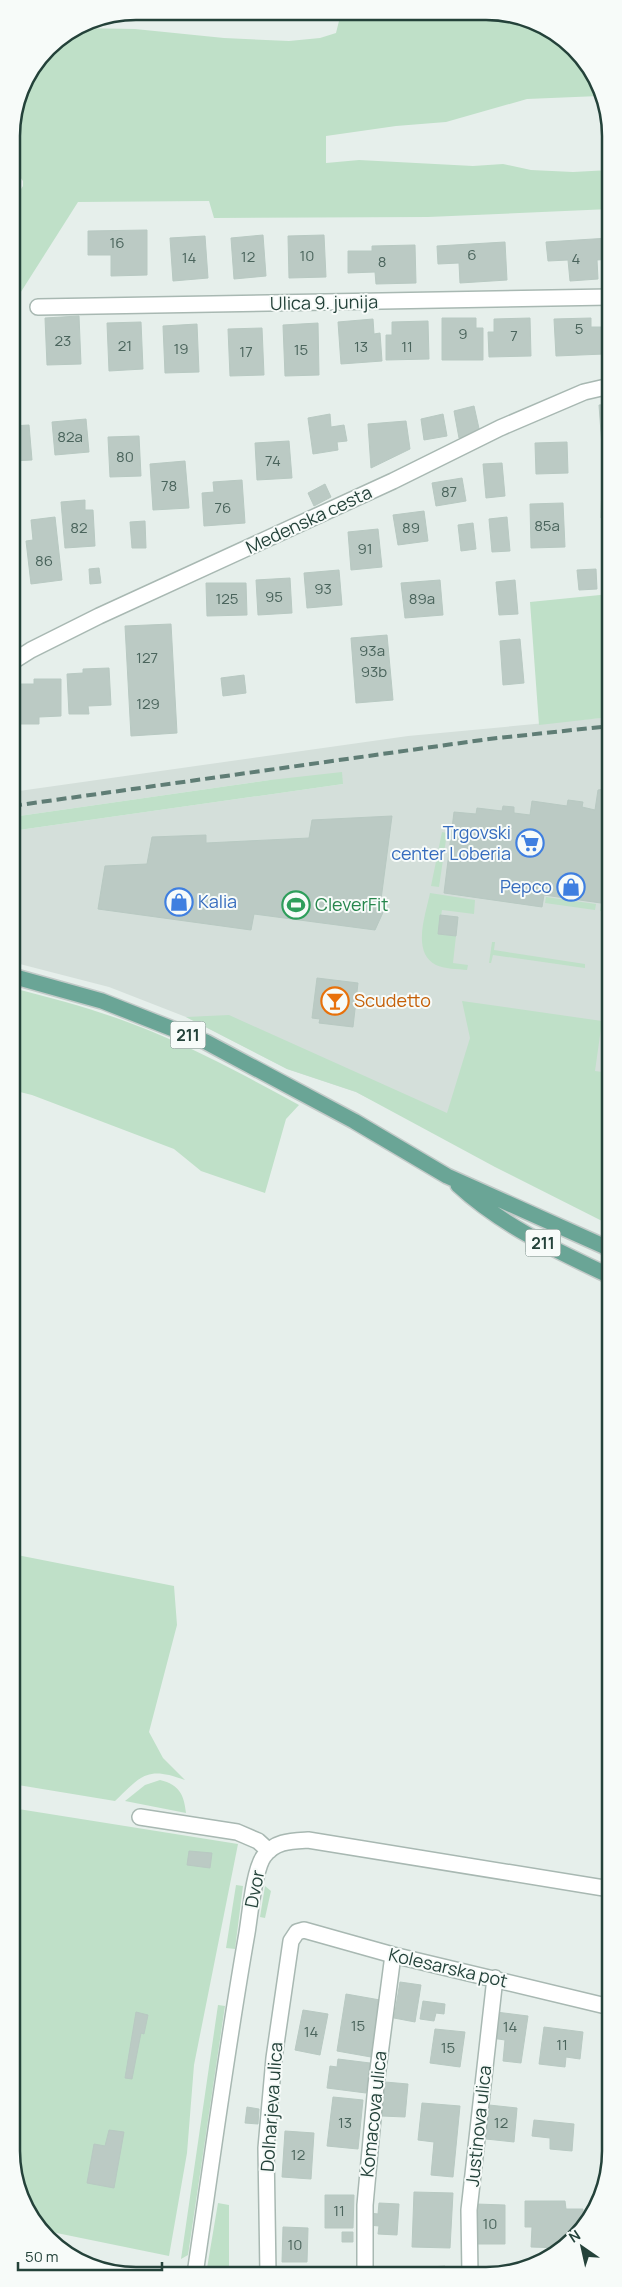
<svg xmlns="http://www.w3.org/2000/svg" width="622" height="2287" viewBox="0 0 622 2287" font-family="Manrope,sans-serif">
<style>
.built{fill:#d4dfda}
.green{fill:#bfe0c8}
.building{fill:#bbcac4;stroke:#b8c9c2}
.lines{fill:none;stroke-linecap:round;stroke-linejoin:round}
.minor-casing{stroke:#a8b8b2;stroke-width:18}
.major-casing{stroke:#c2cac8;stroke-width:18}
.minor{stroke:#fff;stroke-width:15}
.major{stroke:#6aa596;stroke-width:15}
.rail{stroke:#5f7d75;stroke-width:4;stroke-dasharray:10 5;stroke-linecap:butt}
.labels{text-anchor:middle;stroke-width:4;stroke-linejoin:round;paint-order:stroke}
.number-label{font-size:15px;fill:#4a645c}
.shield{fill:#f7fbf9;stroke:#637a73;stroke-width:1}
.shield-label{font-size:16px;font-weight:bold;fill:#24423a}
.street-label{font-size:18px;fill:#24423a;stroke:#f7fbf9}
.shop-label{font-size:18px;fill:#366cbe;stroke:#f7fbf9;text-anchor:end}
.leisure-label{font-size:18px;fill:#27864d;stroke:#f7fbf9;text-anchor:start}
.food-label{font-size:18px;fill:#c56008;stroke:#f7fbf9;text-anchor:start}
.rim{fill:none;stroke:#24423a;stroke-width:2.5}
</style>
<rect width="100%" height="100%" fill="#e6efeb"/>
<path class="built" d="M610,717v503l-254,-128 -69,-23 -101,-52 -77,-30 -97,-25v-131l331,-47 -73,-4 -258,37v-25l396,-56z"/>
<path class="green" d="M341,13l169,1 38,14 32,26 19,42 -72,3 -81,23 -50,4 -70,10v27l33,-3 114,6 30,-2 28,6 42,2 37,-2v39l-182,8 -214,1 -5,-17 -131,1 -66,104v-103l11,-17v-5l-11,-15v-37l9,-41 27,-40 29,-20 58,1 89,9 65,3 31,-3 16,-5z
M610,594v123l-71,8 -9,-123z
M342,772l1,12 -331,47v-14l258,-37z
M442,832l5,1 -8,54 -8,-1z
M606,872l4,1v39l-10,-1z
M430,893l45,7 -1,14 -32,-4 -4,24 18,2 -3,27 15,2 -1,5c-9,-1 -23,-1 -31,-5 -25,-13 -10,-51 -6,-72z
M546,897l50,7 -1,6 -50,-7z
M492,942h3l-1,8 91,14v4l-92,-13 -2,8h-2z
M12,988c48,12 96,25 141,44 51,21 98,47 146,73l-13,14 -21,74 -64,-22 -27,-22 -142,-54 -20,-5z
M462,1001l140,20 -7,50 15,2v152l-115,-58 -139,-75 -69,-23 -101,-52 43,-2 218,98 23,-75z
M12,1554l162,32 3,39 -28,107 14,26 22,22c-38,-14 -43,-5 -70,21l-103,-17z
M160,1780c20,5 24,15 26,33l-61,-12 20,-16z
M12,1808l226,36 -44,221 -7,88 -18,103 -127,-26 -18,-24 -12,-39z
M236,1885l7,1 -8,63 -9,-1z
M265,1886l6,5 -6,27 -5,-1z
M218,2005l7,1 -37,249 -7,4z
M218,2203l11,2v69h-23z"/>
<path class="building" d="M147,230v45l-36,1v-21h-23v-24z
M263,235l3,41 -32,3 -3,-41z
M324,235l2,42 -37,1 -1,-42z
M205,236l3,42 -35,3 -3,-43z
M609,238l1,21 -13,1 1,19 -28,2 -2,-21 -20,1 -2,-19z
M505,242l2,38 -47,3 -1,-20 -21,1 -1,-18z
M415,245l1,38 -40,1 -1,-12 -27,1v-22h24v-5z
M79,316l2,48 -34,1 -2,-47z
M442,318h34v10h7v32h-41z
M530,318l1,38 -42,1 -1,-25h6v-13z
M591,318v9h12l1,27 -48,2 -2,-37z
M373,319l1,15 6,-1 2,28 -41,3 -3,-42z
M428,321l1,38 -43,1v-25h6v-13z
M141,322l2,47 -34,2 -2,-48z
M318,323l1,52 -34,1 -2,-51z
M197,324l2,48 -34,1 -2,-47z
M603,327h7v27h-6z
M262,328l2,47 -34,1 -2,-47z
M610,404v42h-8l-3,-41z
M474,406l6,27 -21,5 -5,-27z
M330,414l1,13 13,-2 3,16 -10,1 1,8 -25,4 -5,-36z
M443,414l4,22 -23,4 -3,-21z
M86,419l3,33 -34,3 -3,-33z
M406,421l4,28 -39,19 -3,-44z
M29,425l3,35 -20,1v-35z
M139,436l2,40 -31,1 -2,-40z
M289,441l3,37 -35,2 -2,-37z
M567,442l1,31 -32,1 -1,-31z
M185,461l4,47 -36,2 -3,-46z
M502,463l3,33 -19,2 -3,-34z
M462,478l4,23 -30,5 -4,-23z
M242,480l3,43 -41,3 -2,-33 12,-1 -1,-10z
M602,483l8,1v34h-9z
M325,484l6,13 -17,9 -6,-13z
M85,500v10h8l2,36 -30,2 -4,-46z
M563,503l2,44 -34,1 -1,-44z
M424,511l4,30 -30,4 -5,-30z
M55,517l7,63 -31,4 -5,-43 7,-1 -2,-20z
M507,517l3,34 -18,1 -3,-33z
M145,521l1,27h-14l-2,-26z
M473,523l3,26 -15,2 -3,-26z
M378,529l4,38 -31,3 -3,-38z
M99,568l2,15 -11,1 -1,-15z
M596,569l1,20 -18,1 -2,-20z
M339,570l3,35 -35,3 -3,-35z
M290,578l2,35 -34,2 -2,-35z
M440,580l3,35 -38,3 -4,-35z
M515,580l3,34 -19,1 -3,-33z
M206,583h40l1,32 -40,1z
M171,624l6,109 -46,3 -6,-110z
M387,635l6,65 -37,3 -5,-65z
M520,639l4,44 -21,2 -3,-44z
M109,668l2,37 -23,1 1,8h-20l-2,-40 16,-1v-4z
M244,675l2,18 -23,3 -2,-18z
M34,679h27v37l-22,1v7h-20l-1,-40h16z
M605,789l5,1v82l-5,-1 -4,32 -57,-8 -2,12 -98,-14 10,-81 22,2 1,-6 25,3 1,-5 11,1v6l16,2 2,-14 35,5 1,-6 15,2 -1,5 13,3 3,-20z
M392,816l-12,91 5,1 -10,22 -121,-16 -3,16 -153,-21 7,-43 42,-2 5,-27 54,-2v8l103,-5 3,-18z
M440,915l18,2 -2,19 -18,-2z
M317,978l41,5 -5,44 -34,-4 1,-4 -8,-1z
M189,1851l23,2 -2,15 -23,-3z
M400,1982l21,3 -6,37 -21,-4z
M346,1994l34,6 -9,57 -34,-6z
M423,2001l22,3 -1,10 -8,-1 -2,8 -14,-2z
M303,2010l25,4 -8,41 -25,-5z
M136,2012l12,3 -4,19 -3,-1 -9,46 -7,-1z
M496,2012l32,4 -7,47 -18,-2 2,-21 -13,-2z
M544,2027l39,5 -3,27 -14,-2 -1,10 -26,-3z
M435,2029l30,3 -5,35 -30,-4z
M338,2059l32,4 -4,30 -39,-5 3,-22 7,1z
M385,2082l23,2 -3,33 -23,-1z
M333,2097l30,3 -5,49 -31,-3z
M422,2103l38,3 -7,71 -22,-2 3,-33 -16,-2z
M489,2105l28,3 -3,34 -28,-3z
M247,2107l12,2 -1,15 -13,-1z
M534,2120l40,4 -2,27 -22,-2v-11l-18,-2z
M609,2121h1v15h-2z
M109,2130l15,2 -10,56 -27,-5 7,-39 11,2z
M285,2131l29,2 -3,46 -29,-2z
M608,2140h2v18l-3,14z
M414,2192l39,1 -3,55 -38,-1z
M325,2195h29l-1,33h-28z
M525,2201h40l1,8h17v18l-3,6 -18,15 -31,-1 1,-20h-7z
M379,2203l20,1 -2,31 -19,-1 1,-8 -10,-1 1,-12 8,1z
M476,2204l29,1v39h-30z
M283,2227l25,1 -1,34h-25z
M342,2232h11v10h-11z
M60,2246l13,2v4z
M445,2266l1,8h-30v-6z"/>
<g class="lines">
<g class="minor-casing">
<path id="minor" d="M38,307l572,-10
M12,662l19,-12 68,-34 294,-135 107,-53 84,-36 26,-6
M140,1817l97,15 21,9 11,10
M195,2274c17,-114 32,-228 52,-341 3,-18 7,-64 17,-77 11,-15 27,-15 44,-16l302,49
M268,2274l-2,-126 8,-90 17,-117 6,-9 7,-2 89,25 217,52
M365,2274v-69l11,-120 17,-130
M470,2275l-1,-65 26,-232"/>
</g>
<g class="major-casing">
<path id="major" d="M12,976l90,25 104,41 148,79 93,55 163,73
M458,1185c43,40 99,66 152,91"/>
</g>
<use href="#minor" class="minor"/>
<use href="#major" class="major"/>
<path class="rail" d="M12,806l477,-67 121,-13"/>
</g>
<defs>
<g id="supermarket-ring" transform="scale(1.4375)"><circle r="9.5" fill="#f7fbf9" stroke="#3f7fe0" stroke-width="1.5"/><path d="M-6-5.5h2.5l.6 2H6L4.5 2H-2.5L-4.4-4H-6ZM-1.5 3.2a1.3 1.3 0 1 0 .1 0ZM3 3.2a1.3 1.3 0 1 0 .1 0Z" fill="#3f7fe0"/></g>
<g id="shop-ring" transform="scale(1.4375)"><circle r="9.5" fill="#f7fbf9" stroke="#3f7fe0" stroke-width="1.5"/><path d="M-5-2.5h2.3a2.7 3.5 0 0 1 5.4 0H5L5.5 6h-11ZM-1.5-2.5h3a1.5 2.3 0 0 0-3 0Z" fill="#3f7fe0"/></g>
<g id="stadium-ring" transform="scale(1.4375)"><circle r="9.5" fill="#f7fbf9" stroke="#2e9e5b" stroke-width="1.5"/><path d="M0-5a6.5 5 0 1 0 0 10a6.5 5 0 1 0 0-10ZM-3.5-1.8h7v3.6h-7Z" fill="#2e9e5b"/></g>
<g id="bar-ring" transform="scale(1.4375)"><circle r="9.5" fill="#f7fbf9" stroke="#e8710a" stroke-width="1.5"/><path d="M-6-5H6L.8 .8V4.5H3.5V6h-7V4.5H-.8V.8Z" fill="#e8710a"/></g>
</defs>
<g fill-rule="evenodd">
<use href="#supermarket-ring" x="530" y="843"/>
<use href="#shop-ring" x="571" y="887"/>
<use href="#shop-ring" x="179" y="902"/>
<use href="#stadium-ring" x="296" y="905"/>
<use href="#bar-ring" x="335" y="1001"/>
</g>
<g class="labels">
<g class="number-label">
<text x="117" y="248">16</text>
<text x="472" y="260">6</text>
<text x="307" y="261">10</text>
<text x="248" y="262">12</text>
<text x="189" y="263">14</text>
<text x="576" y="264">4</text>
<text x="382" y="267">8</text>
<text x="579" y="334">5</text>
<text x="463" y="339">9</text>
<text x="514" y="341">7</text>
<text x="63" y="346">23</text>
<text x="125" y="351">21</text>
<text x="361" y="352">13</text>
<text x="407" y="352">11</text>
<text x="181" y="354">19</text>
<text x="301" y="355">15</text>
<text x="246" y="357">17</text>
<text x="70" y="442">82a</text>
<text x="125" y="462">80</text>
<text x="273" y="466">74</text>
<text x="169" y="491">78</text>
<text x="449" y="497">87</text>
<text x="223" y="513">76</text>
<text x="547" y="531">85a</text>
<text x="79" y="533">82</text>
<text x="411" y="533">89</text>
<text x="365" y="554">91</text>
<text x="44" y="566">86</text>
<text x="323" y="594">93</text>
<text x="274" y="602">95</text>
<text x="227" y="604">125</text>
<text x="422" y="604">89a</text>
<text x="372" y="656">93a</text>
<text x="147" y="663">127</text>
<text x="374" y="677">93b</text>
<text x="148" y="709">129</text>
<text x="358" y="2031">15</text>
<text x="510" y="2032">14</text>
<text x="311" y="2037">14</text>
<text x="562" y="2050">11</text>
<text x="448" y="2053">15</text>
<text x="345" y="2128">13</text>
<text x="501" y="2128">12</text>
<text x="298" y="2160">12</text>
<text x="339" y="2216">11</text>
<text x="490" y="2229">10</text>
<text x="295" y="2250">10</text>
</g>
<g class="shield">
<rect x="170.5" y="1021.5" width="35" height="27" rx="4"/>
<rect x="525.5" y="1229.5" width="35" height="27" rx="4"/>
</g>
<g class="shield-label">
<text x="188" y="1041">211</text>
<text x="543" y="1249">211</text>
</g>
<g class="street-label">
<text transform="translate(324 303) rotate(-1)" y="6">Ulica 9. junija</text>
<text transform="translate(309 520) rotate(-25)" y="6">Medenska cesta</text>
<text transform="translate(255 1889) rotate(-79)" y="6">Dvor</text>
<text transform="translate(448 1968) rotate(13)" y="6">Kolesarska pot</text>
<text transform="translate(272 2107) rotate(-86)" y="6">Dolharjeva ulica</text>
<text transform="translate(374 2114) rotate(-84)" y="6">Komacova ulica</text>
<text transform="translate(479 2126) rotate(-84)" y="6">Justinova ulica</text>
</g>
<g class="shop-label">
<text x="511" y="839">Trgovski<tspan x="511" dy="21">center Loberia</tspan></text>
<text x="552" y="893">Pepco</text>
<text x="198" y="908" text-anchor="start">Kalia</text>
</g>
<g class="leisure-label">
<text x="315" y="911">CleverFit</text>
</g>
<g class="food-label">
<text x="354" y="1007">Scudetto</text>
</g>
</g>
<path d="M0 0H622V2287H0ZM136 20H486A116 116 0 0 1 602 136V2151A116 116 0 0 1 486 2267H136A116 116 0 0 1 20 2151V136A116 116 0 0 1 136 20Z" fill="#f7fbf9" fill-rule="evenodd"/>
<path class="rim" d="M136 20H486A116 116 0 0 1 602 136V2151A116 116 0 0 1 486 2267H136A116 116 0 0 1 20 2151V136A116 116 0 0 1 136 20Z"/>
<g transform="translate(582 2247) rotate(326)" stroke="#f7fbf9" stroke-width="4" paint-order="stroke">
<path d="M0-4L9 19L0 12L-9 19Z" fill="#24423a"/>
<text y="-8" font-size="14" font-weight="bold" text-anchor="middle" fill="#24423a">N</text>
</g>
<path d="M18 2262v8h144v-8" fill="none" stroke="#24423a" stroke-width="2.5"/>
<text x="25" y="2262" font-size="15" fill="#24423a" stroke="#f7fbf9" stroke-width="4" paint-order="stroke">50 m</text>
</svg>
